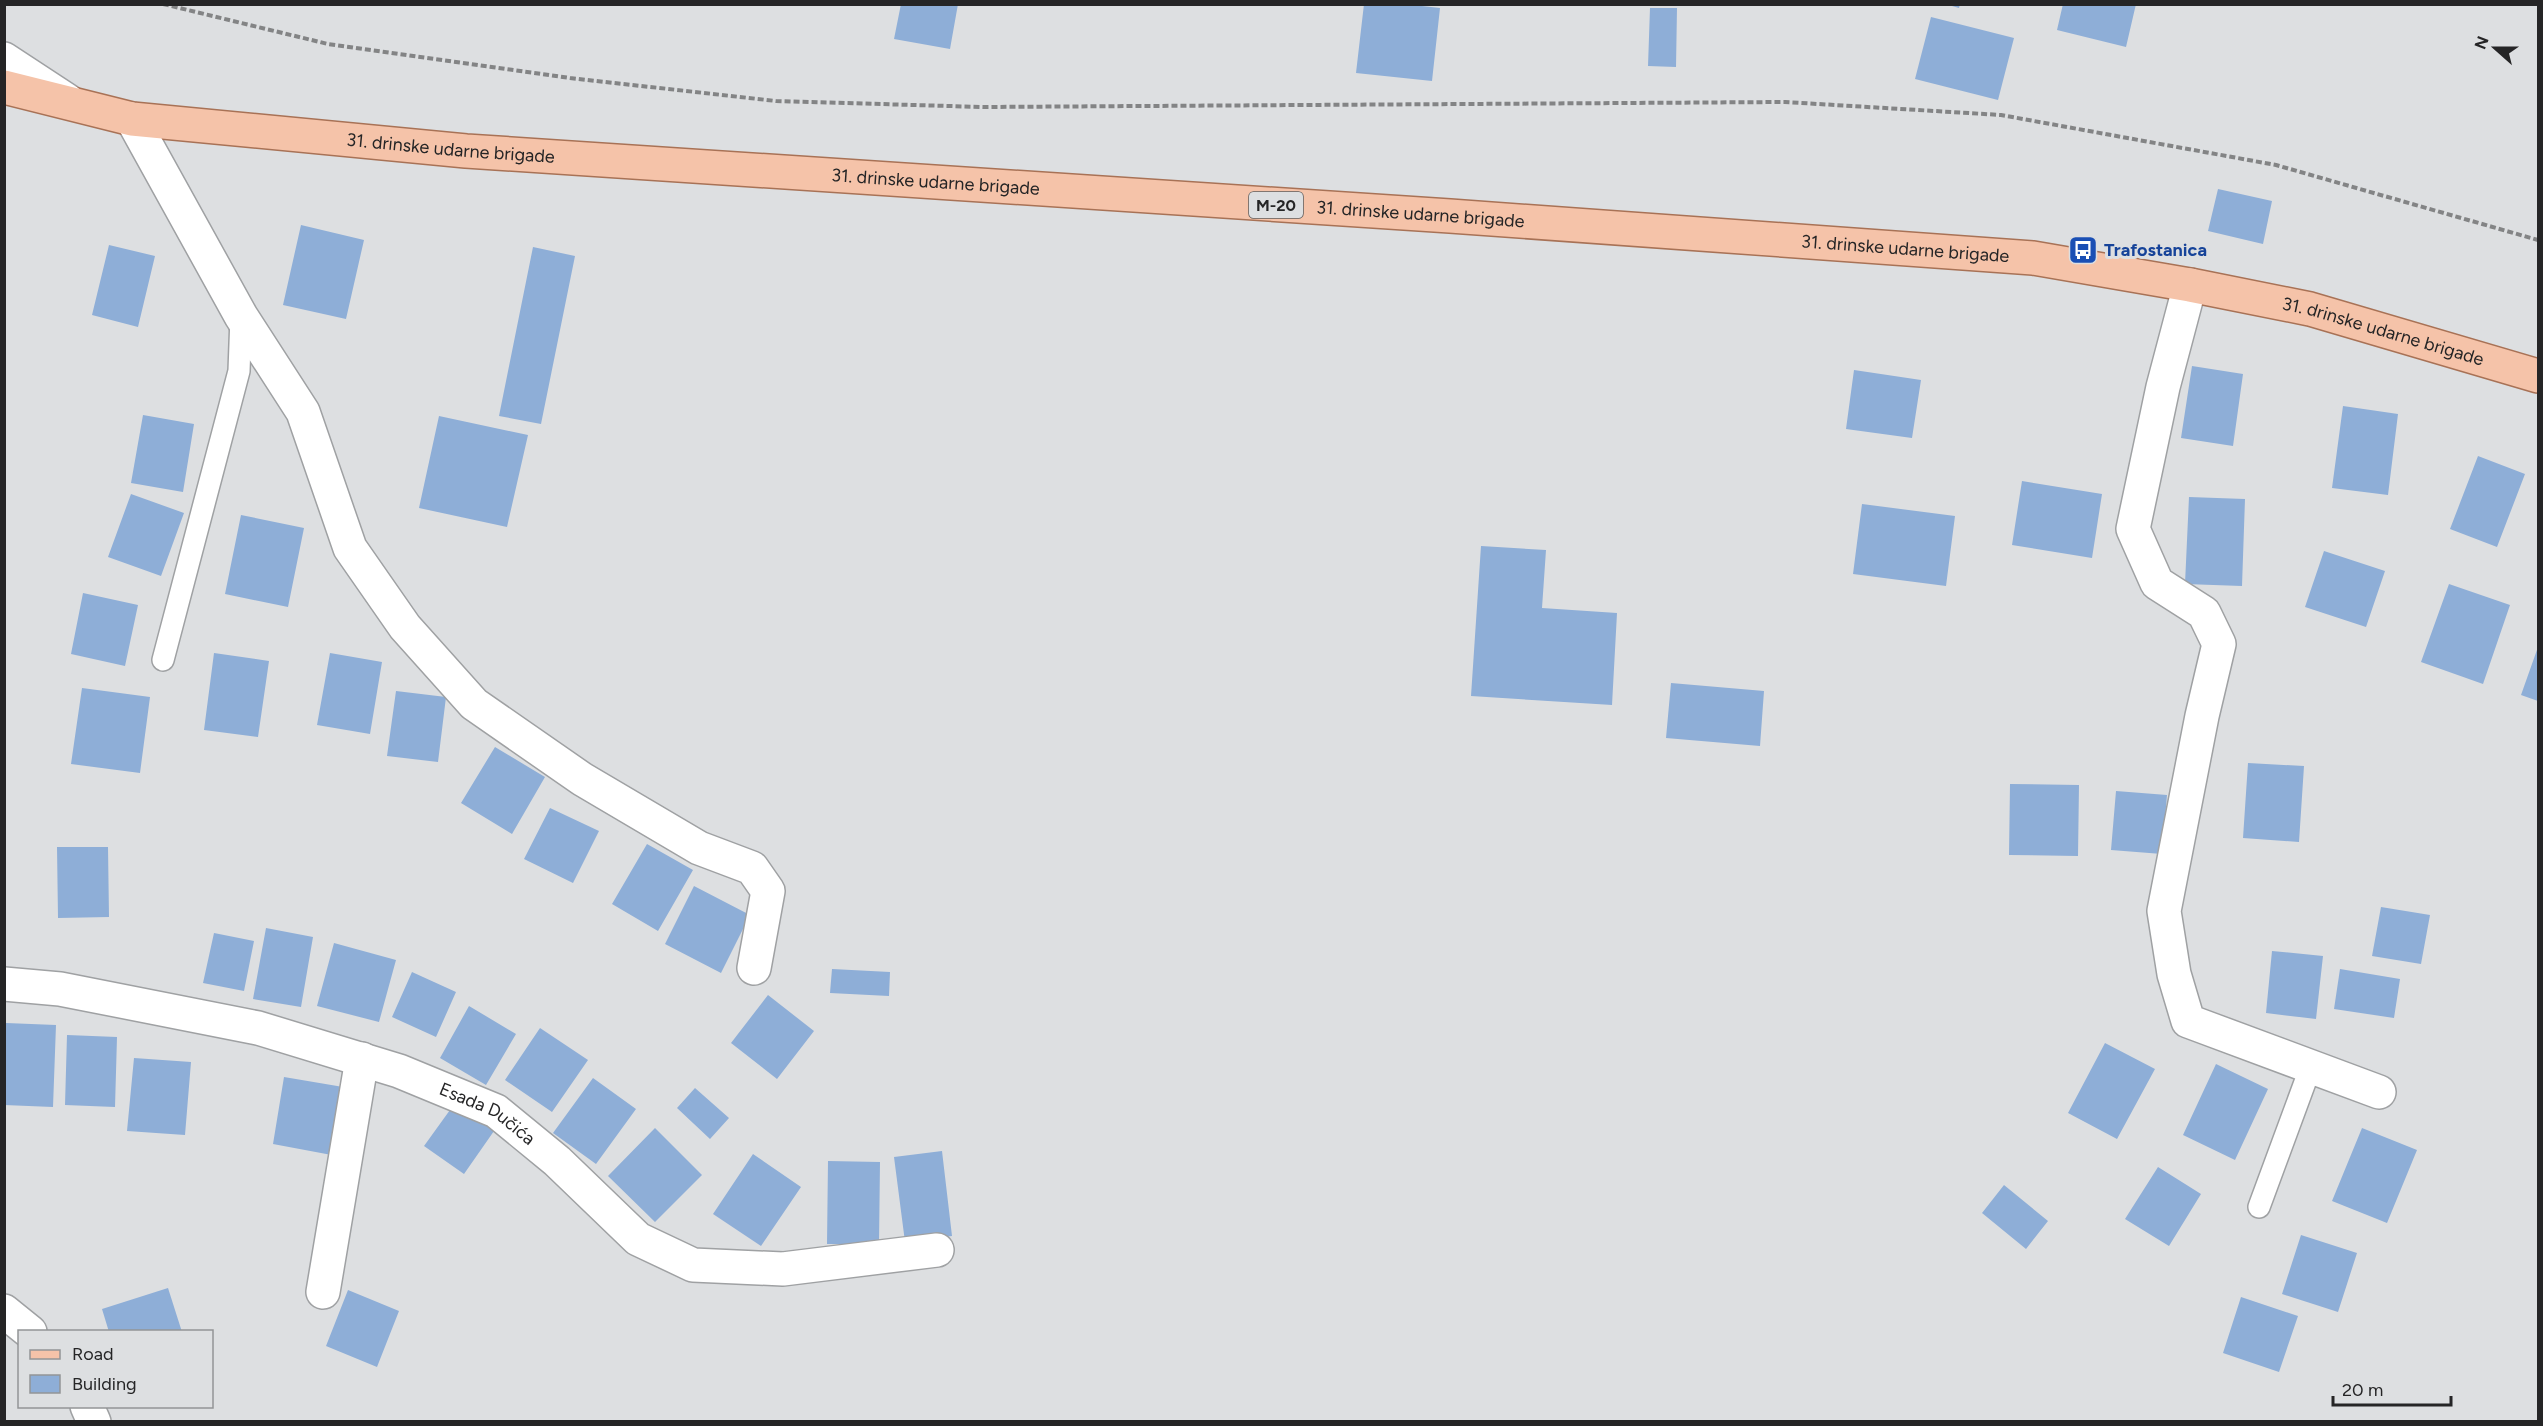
<svg xmlns="http://www.w3.org/2000/svg" width="2543" height="1426" viewBox="0 0 2543 1426" font-family="Figtree,sans-serif">
<style>
.building{fill:#8eaed7}
.lines{fill:none;stroke-linecap:round;stroke-linejoin:round}
.lane-casing{stroke:#9fa1a3;stroke-width:24}
.street-casing{stroke:#9fa1a3;stroke-width:36}
.primary-casing{stroke:#a87256;stroke-width:36}
.path{stroke:#838485;stroke-width:4;stroke-dasharray:6 3;stroke-linecap:butt}
.lane{stroke:#fff;stroke-width:21}
.street{stroke:#fff;stroke-width:33}
.primary{stroke:#f5c3a9;stroke-width:33}
.labels{text-anchor:middle;stroke-width:6;stroke-linejoin:round;paint-order:stroke}
.shield{fill:#dddfe1;stroke:#5c5d5e;stroke-width:1.5}
.shield-label{font-size:16px;font-weight:bold;fill:#252526}
.street-label{font-size:18px;fill:#252526;stroke:#dddfe1}
.transit-label{font-size:18px;font-weight:bold;fill:#164399;stroke:#dddfe1;text-anchor:start}
</style>
<rect width="100%" height="100%" fill="#dddfe1"/>
<path class="building" d="M901,4h57l-8,45 -56,-10z
M1364,4h40l36,4 -8,73 -76,-8z
M1945,4h15l-1,4z
M2063,4h73l-10,43 -69,-17z
M1650,8h27l-1,59 -28,-1z
M1931,17l83,21 -16,62 -83,-21z
M2218,189l54,12 -9,43 -55,-13z
M301,225l63,15 -18,79 -63,-14z
M109,245l46,11 -17,71 -46,-12z
M533,247l42,9 -34,168 -42,-8z
M2192,366l51,8 -10,72 -52,-8z
M1854,370l67,10 -9,58 -66,-9z
M2343,406l55,8 -10,81 -56,-7z
M143,415l51,9 -11,68 -52,-9z
M439,416l89,19 -21,92 -88,-19z
M2478,456l47,18 -28,73 -47,-18z
M2022,481l80,13 -10,64 -80,-13z
M131,494l53,19 -23,63 -53,-19z
M2189,497l56,2 -3,87 -57,-2z
M1862,504l93,12 -9,70 -93,-12z
M241,515l63,13 -16,79 -63,-13z
M1481,546l65,4 -4,58 75,5 -5,92 -141,-9z
M2324,551l61,20 -19,56 -61,-20z
M2449,584l61,21 -27,79 -62,-22z
M83,593l55,12 -13,61 -54,-12z
M2538,647v54l-17,-6z
M214,653l55,8 -11,76 -54,-7z
M330,653l52,9 -12,72 -53,-9z
M1671,683l93,8 -4,55 -94,-8z
M82,688l68,9 -10,76 -69,-9z
M396,691l50,6 -8,65 -51,-6z
M495,747l50,30 -33,57 -51,-31z
M2248,763l56,3 -5,76 -56,-4z
M2010,784l69,1 -1,71 -69,-1z
M2116,791l51,4 -5,59 -51,-4z
M550,808l49,23 -26,52 -49,-24z
M647,844l46,26 -35,61 -46,-27z
M57,847h51l1,70 -51,1z
M694,886l56,29 -29,58 -56,-29z
M2381,907l49,8 -9,49 -49,-8z
M266,928l47,9 -12,70 -48,-8z
M214,933l40,8 -10,50 -41,-8z
M334,943l62,17 -17,62 -62,-16z
M2272,951l51,5 -7,63 -50,-6z
M832,969l58,3 -1,24 -59,-3z
M2340,969l60,10 -6,39 -60,-9z
M412,972l44,20 -20,45 -44,-20z
M768,995l46,36 -37,48 -46,-36z
M469,1006l47,28 -30,51 -46,-27z
M6,1023l50,2 -3,82 -49,-2z
M540,1028l48,32 -36,52 -47,-32z
M67,1035l50,2 -2,70 -50,-2z
M2105,1043l50,26 -38,70 -49,-26z
M134,1058l57,4 -6,73 -58,-4z
M2216,1064l52,25 -33,71 -52,-25z
M284,1077l65,11 -12,68 -64,-12z
M593,1078l43,31 -40,55 -43,-31z
M695,1088l34,30 -19,21 -33,-31z
M455,1103l39,28 -30,43 -40,-28z
M655,1128l47,47 -47,47 -47,-46z
M2362,1128l55,22 -30,73 -55,-22z
M942,1151l10,85 -47,6 -11,-85z
M753,1154l48,33 -40,59 -48,-32z
M828,1161l52,1 -1,82h-52z
M2158,1167l43,27 -32,52 -44,-27z
M2004,1185l44,36 -22,28 -44,-36z
M2301,1235l56,18 -19,59 -56,-18z
M168,1288l14,44h-73l-7,-23z
M348,1290l51,21 -22,56 -51,-21z
M2241,1297l57,19 -19,56 -56,-19z"/>
<g class="lines">
<g class="lane-casing">
<path id="lane" d="M163,660l76,-289 2,-54
M2259,1207l52,-141"/>
</g>
<g class="street-casing">
<g id="street">
<path d="M4,59l64,42"/>
<path d="M132,119l109,197 62,96 47,136 55,79 69,77 108,75 117,69 53,20 16,23 -14,77"/>
<path d="M2190,285l-27,102 -30,142 24,54 47,30 15,31 -17,72 -38,195 10,63 14,47 191,71"/>
<path id="s1" d="M4,984l56,5 198,39 141,43 97,40 61,50 81,78 55,26 90,4 154,-19"/>
<path d="M323,1292l39,-233"/>
<path d="M4,1311l26,21"/>
<path d="M87,1406l7,16"/>
</g>
</g>
<g class="primary-casing">
<g id="primary">
<path id="s2" d="M4,87l128,32 334,32 984,65 583,42 157,27 120,24 228,67"/>
</g>
</g>
<path class="path" d="M163,4l165,40 242,34 206,23 207,6 802,-5 216,13 275,50 262,75"/>
<use href="#lane" class="lane"/>
<use href="#street" class="street"/>
<use href="#primary" class="primary"/>
</g>
<defs>
<g id="bus-square" transform="scale(1.5)"><rect x="-9" y="-9" width="18" height="18" rx="4" fill="#1a4fb4" stroke="#dddfe1"/><path d="M-5-6H5V4H4V6H2V4H-2V6H-4V4H-5ZM-3.5-4V0h7V-4ZM-3.5 1.2v1.5H-2V1.2ZM2 1.2v1.5H3.5V1.2Z" fill="#fff"/></g>
</defs>
<g fill-rule="evenodd">
<use href="#bus-square" x="2083" y="250"/>
</g>
<g class="labels">
<rect class="shield" x="1249" y="192" width="54" height="26" rx="4.5"/>
<g class="shield-label">
<text x="1276" y="211">M-20</text>
</g>
<g class="street-label">
<text dy="6" stroke="none"><textPath href="#s2" startOffset="452">31. drinske udarne brigade</textPath></text>
<text dy="6" stroke="none"><textPath href="#s2" startOffset="938">31. drinske udarne brigade</textPath></text>
<text dy="6" stroke="none"><textPath href="#s2" startOffset="1424">31. drinske udarne brigade</textPath></text>
<text dy="6" stroke="none"><textPath href="#s2" startOffset="1910">31. drinske udarne brigade</textPath></text>
<text dy="6" stroke="none"><textPath href="#s2" startOffset="2396">31. drinske udarne brigade</textPath></text>
<text dy="6" stroke="none"><textPath href="#s1" startOffset="504">Esada Dučića</textPath></text>
</g>
<g class="transit-label">
<text x="2104" y="256">Trafostanica</text>
</g>
</g>
<rect width="2543" height="1426" fill="none" stroke="#252526" stroke-width="12"/>
<rect x="18" y="1330" width="195" height="78" fill="#dddfe1" stroke="#939596" stroke-width="1.5"/>
<rect x="30" y="1350" width="30" height="9" fill="#f5c3a9" stroke="#939596" stroke-width="1.5"/>
<text x="72" y="1360" font-size="18" fill="#252526">Road</text>
<rect x="30" y="1375" width="30" height="18" fill="#8eaed7" stroke="#939596" stroke-width="1.5"/>
<text x="72" y="1390" font-size="18" fill="#252526">Building</text>
<g transform="translate(2495 48) rotate(291)" stroke="#dddfe1" stroke-width="4.5" paint-order="stroke">
<path d="M0-4.5L10 22L0 15L-10 22Z" fill="#252526"/>
<text y="-9" font-size="16" font-weight="bold" text-anchor="middle" fill="#252526">N</text>
</g>
<path d="M2333 1396v9h118v-9" fill="none" stroke="#252526" stroke-width="3"/>
<text x="2342" y="1396" font-size="18" fill="#252526" stroke="#dddfe1" stroke-width="4.5" paint-order="stroke">20 m</text>
</svg>
